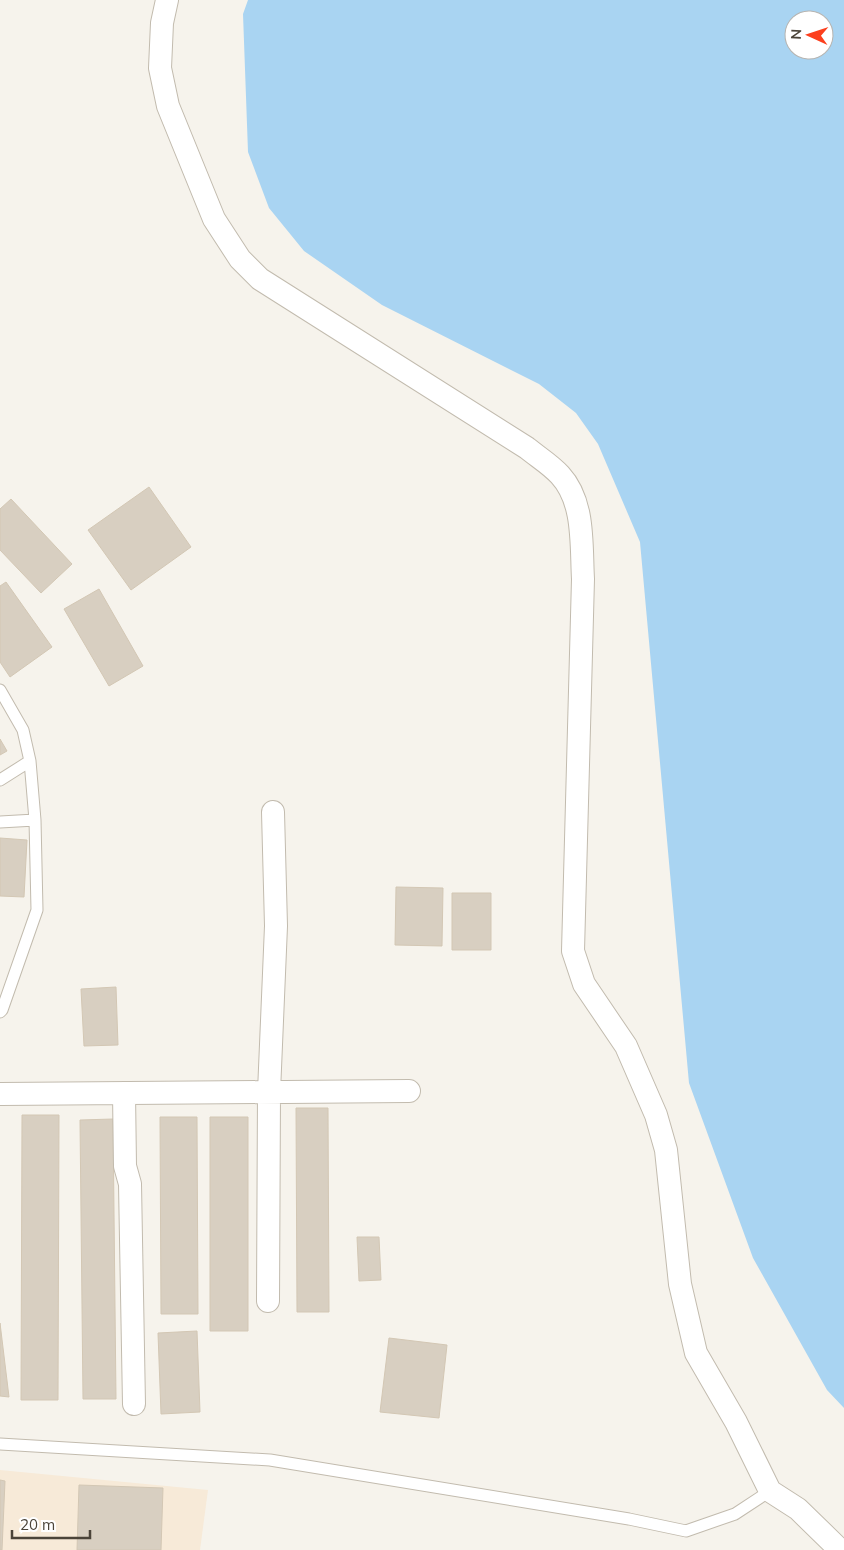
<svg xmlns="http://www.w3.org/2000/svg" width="844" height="1550" viewBox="0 0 844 1550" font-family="Mulish,sans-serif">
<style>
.commercial{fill:#f7ead8}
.water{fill:#a9d4f2;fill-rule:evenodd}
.building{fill:#d8cfc1;stroke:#d3c7b4}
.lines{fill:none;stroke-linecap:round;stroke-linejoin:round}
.service-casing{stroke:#c2bbae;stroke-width:13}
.minor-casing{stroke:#c2bbae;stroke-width:24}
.service{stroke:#fff;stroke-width:11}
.minor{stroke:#fff;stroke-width:22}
</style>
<rect width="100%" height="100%" fill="#f6f3ec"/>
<path class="commercial" d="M0,1470l208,20 -8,60h-200z"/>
<path class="water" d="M248,0h596v1408l-17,-18 -74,-132 -64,-175 -49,-541 -42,-98 -22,-31 -37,-29 -157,-79 -78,-54 -35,-43 -21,-56 -5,-138zM794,20h30v30h-30z"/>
<path class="building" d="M149,487l42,60 -60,43 -43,-60z
M11,499l61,65 -31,29 -41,-43v-41z
M6,582l46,65 -42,30 -10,-15v-76z
M99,589l44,77 -34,20 -45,-77z
M0,739l7,12 -7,4z
M0,838l27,2 -3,57 -24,-1z
M396,887l47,1 -1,58 -47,-1z
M452,893h39v57h-39z
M116,987l2,58 -34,1 -3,-57z
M296,1108h32l1,204h-32z
M22,1115h37l-1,285h-37z
M160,1117h37l1,197h-37z
M210,1117h38v214h-38z
M113,1119l3,280h-33l-3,-279z
M357,1237h22l2,43 -22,1z
M0,1323l9,74 -9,-1z
M197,1331l3,81 -39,2 -3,-81z
M389,1338l58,7 -8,73 -59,-6z
M0,1480l5,1 -3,69h-2z
M79,1485l84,3 -2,62h-84z"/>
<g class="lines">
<g class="service-casing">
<path id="service" d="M0,690l23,40 7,31 5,59 2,90 -35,100 -2,2
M0,780l30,-19
M0,822l35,-2
M0,1444l270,16 359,59 57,12 49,-17 35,-23"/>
</g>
<g class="minor-casing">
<path id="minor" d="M167,0l-5,23 -2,45 8,38 46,113 26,40 20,20 267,169c11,9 24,17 33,27 25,27 21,70 23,104l-10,372 11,33 42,62 30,69 10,35 14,134 16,69 40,69 34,69 28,18 42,41
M124,1093l1,73 5,18 4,220
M0,1094l409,-3
M268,1301l1,-209 7,-166 -3,-114"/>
</g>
<use href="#service" class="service"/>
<use href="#minor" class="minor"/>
</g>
<g transform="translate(809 35) rotate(273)"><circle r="24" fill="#ffffff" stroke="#b7b4b0"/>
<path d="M0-4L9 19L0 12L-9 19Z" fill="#fc3f1d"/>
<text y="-8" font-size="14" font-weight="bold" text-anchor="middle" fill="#4b4439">N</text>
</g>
<path d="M12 1530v8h78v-8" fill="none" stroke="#4b4439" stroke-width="2.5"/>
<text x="20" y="1530" font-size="15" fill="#4b4439" stroke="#ffffff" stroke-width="4" paint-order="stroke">20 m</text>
</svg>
